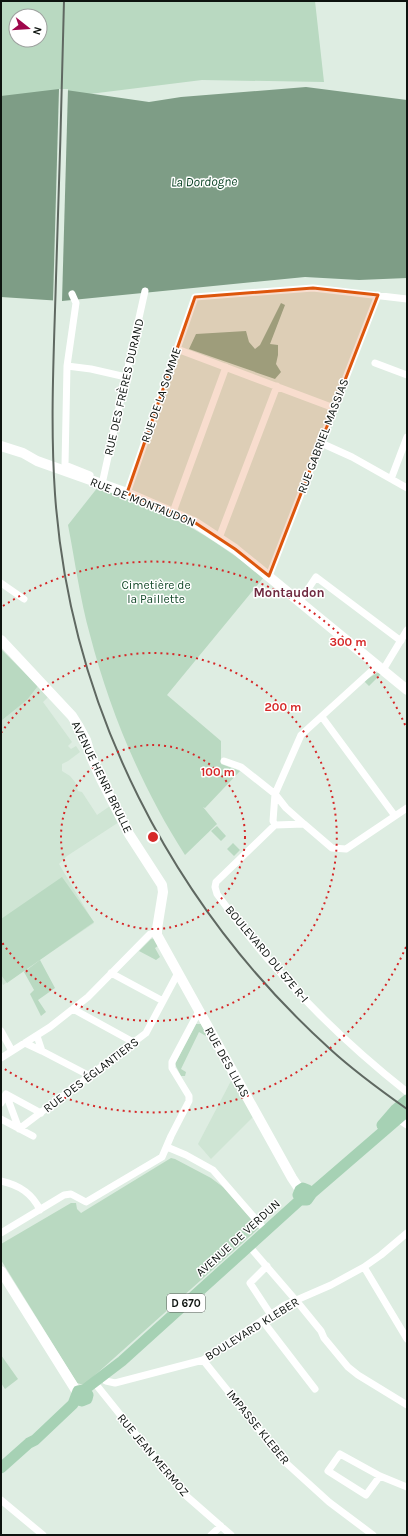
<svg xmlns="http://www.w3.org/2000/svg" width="408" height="1536" viewBox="0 0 408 1536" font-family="Karla,sans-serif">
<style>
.built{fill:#cfe5d4}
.green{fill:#b9d9c1;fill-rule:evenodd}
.forest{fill:#8faf98}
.water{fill:#7e9d86}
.pier{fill:#deede2}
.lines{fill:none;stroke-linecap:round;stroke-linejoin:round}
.street{stroke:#fff;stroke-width:7}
.secondary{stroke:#fff;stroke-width:10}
.primary{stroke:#a6d1b4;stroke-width:11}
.rail{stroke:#5f6861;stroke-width:2}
.marked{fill:#dd560c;fill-opacity:0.2;stroke:#dd560c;stroke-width:3;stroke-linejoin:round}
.ring{fill:none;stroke:#d62828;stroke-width:2;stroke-dasharray:2 4}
.labels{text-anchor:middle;stroke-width:3;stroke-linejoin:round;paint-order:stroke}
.shield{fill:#fff;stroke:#565a57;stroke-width:1}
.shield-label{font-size:11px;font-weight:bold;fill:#0d130f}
.street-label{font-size:12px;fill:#0d130f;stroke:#fff}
.park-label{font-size:12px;fill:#144a2a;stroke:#fff}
.water-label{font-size:13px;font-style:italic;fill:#043e1f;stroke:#fff}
.neighbourhood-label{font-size:13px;font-weight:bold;fill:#6f2a40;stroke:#fff}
.centre{fill:#d62828;stroke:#fff;stroke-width:2}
.ring-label{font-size:12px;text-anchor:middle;font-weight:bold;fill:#d62828;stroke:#fff;stroke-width:3;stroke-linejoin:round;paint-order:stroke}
</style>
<rect width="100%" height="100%" fill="#deede2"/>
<path class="built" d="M38,686l10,11 -5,5 29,40 -4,4 3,3 5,-3 4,6 -12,9 -6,3v7l8,5 5,6 3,9 4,1 15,23 13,-9 9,16 -52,34 -8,8 35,59 -91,62 -2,-4v-260l26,-21z
M232,1079l21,38 -42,42 -13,-15z"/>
<path class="green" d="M1,1h314l9,81 -122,-2 -201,25zM16,16h24v24h-24z
M98,487l46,17 19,9 5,5h4c33,15 62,37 92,59l-97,118 54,46v23l19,7 -35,37 -2,-1 14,17 -32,31c-43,-67 -75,-143 -95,-220 -10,-36 -15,-74 -22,-110z
M1,649l37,37 -11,14 -26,21z
M377,673h5l-13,13 -5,-5z
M217,826l9,10 -5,5 -10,-10z
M233,843l7,7 -6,6 -7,-7z
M62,877l32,45 -87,61 -6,-8v-56z
M154,938l4,8 -3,2 5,9 -4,3 -17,-9 12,-12z
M40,960l15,28 -17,12 8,12 -5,4 -11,-22 4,-4 -10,-18z
M196,1024h5l6,10 -1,2 -7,-4 -18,37 5,3 -1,4h-4l-6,-12z
M171,1158l4,1 36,19 12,9 36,41 -175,157 -7,-2 -76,-123v-16l70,-41h5l1,6 4,4z
M1,1355l17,24 -13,10 -4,-6z"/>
<path class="forest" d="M281,303l4,2 -15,39 8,1v10l-2,9 5,8 -6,7 -86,-30 7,-15 50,-3 3,11 6,7 5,-4z"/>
<path class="water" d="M306,87l101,13v178l-48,2 -54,-3 -243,24 -61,-4v-201l58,-7 90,13 32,-5z"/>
<path class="pier" d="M59,89h9l-6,212h-9z"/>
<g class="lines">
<path class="street" d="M72,294l4,9 -9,63 -2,99 25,10
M177,349l157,59
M375,363l32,12
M67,366l24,3 35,8
M321,443l31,14 55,31
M391,479l16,-42
M102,484l43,-193
M127,493l68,-196 118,-9 94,11
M173,512l53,-145
M219,538l58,-152
M269,576l109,-281
M1,583l23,16
M300,601l16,-24 85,64
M383,670l24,-40
M322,717l73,99
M224,761l17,6 34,27 11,14 18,16 -29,1 -2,-4 2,-27 26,-59 77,-70
M304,824l28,24 14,1 61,-41
M275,825l-59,57 -1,5 2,7c18,24 36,49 57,72 40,46 85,88 133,126
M111,973l52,28
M73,1009l62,34
M1,1031l11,20
M25,1043l17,8 -5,-15
M42,1051l48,25
M1,1058l49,-31 38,-30 62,-63 7,-2
M6,1094l13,35 127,-96 32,-60
M1,1103l5,-9 35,19
M1,1119l32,17
M398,1119l9,6
M167,1147l19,8 27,15 53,61
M1,1181c18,4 31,12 39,29
M1,1233l63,-38 7,-1 15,8 76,-45 9,-21 18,-35v-5l-17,-28v-6l27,-51
M249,1246l50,58 22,27 3,7 24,29 10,8 49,30
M267,1266l-17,17 21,32
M364,1267l43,72
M262,1320l53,69
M203,1360l82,102 44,40 44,33
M106,1381l9,2 88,-23 82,-55 46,-20 33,-18 17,-12 26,-22
M98,1387l85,106 48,42
M380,1476l-14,19 -38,-24 12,-17 40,22 27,11
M1,1500l42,35
M211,1535l10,-9"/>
<path class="secondary" d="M1,446l22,7 14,8 90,32 67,29 41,27 172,141
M1,640l71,76 7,11 7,13 5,17 10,22 28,55 33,51 1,7 -6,37v6l135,243 8,12
M1,1271l76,121"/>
<path class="primary" d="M382,1125l13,-15 12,-10
M310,1195l-2,-5 -5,-2 -3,2 -2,5 4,5h5l5,-7 95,-82
M84,1390l38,-29 178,-161
M1,1468l28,-25 6,-3 38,-36 5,-13 6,-1 4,5 -1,4 -5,2 -4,-1 -2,-4"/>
<path class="rail" d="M64,1c-2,92 -5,185 -8,277 -2,72 -6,144 -1,216 15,213 117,412 275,555 24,22 50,41 77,60"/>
</g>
<path class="marked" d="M313,288l65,7 -109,281 -34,-27 -41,-27 -67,-29 68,-196z"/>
<g class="ring">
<circle cx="153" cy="837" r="92"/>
<path d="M1 733A184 184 0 1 1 1 941"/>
<path d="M406 947A276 276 0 0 1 3 1068M3 606A276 276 0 0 1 406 727"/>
</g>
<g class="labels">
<rect class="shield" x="167" y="1294" width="38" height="18" rx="3"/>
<g class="shield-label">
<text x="186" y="1307">D 670</text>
</g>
<g class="street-label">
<text transform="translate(124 387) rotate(-77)" y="4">RUE DES FRÈRES DURAND</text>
<text transform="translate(161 395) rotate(-71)" y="4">RUE DE LA SOMME</text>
<text transform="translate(323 436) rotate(-69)" y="4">RUE GABRIEL MASSIAS</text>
<text transform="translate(143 502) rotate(22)" y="4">RUE DE MONTAUDON</text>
<text transform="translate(102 777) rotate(64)" y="4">AVENUE HENRI BRULLE</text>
<text transform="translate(267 954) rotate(50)" y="4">BOULEVARD DU 57E R-I</text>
<text transform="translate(227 1062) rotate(61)" y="4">RUE DES LILAS</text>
<text transform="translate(91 1075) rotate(-37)" y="4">RUE DES ÉGLANTIERS</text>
<text transform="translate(238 1238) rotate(-42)" y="4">AVENUE DE VERDUN</text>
<text transform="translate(252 1329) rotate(-32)" y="4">BOULEVARD KLEBER</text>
<text transform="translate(258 1427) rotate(51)" y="4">IMPASSE KLEBER</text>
<text transform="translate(153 1455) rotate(50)" y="4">RUE JEAN MERMOZ</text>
</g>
<g class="park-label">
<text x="156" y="589">Cimetière de<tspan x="156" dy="14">la Paillette</tspan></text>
</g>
<g class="water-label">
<text transform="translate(204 181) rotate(-1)" y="5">La Dordogne</text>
</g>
<g class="neighbourhood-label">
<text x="289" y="597">Montaudon</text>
</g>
</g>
<circle cx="153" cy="837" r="6" class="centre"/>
<g class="ring-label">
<text x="348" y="646">300 m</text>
<text x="283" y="711">200 m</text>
<text x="218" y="776">100 m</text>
</g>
<rect width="408" height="1536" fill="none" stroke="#0d130f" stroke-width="4"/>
<g transform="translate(28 28) rotate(107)"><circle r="19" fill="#ffffff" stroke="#9ea19f"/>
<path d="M0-3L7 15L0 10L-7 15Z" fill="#9f074c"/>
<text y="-6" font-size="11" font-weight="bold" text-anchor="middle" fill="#0d130f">N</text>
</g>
</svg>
